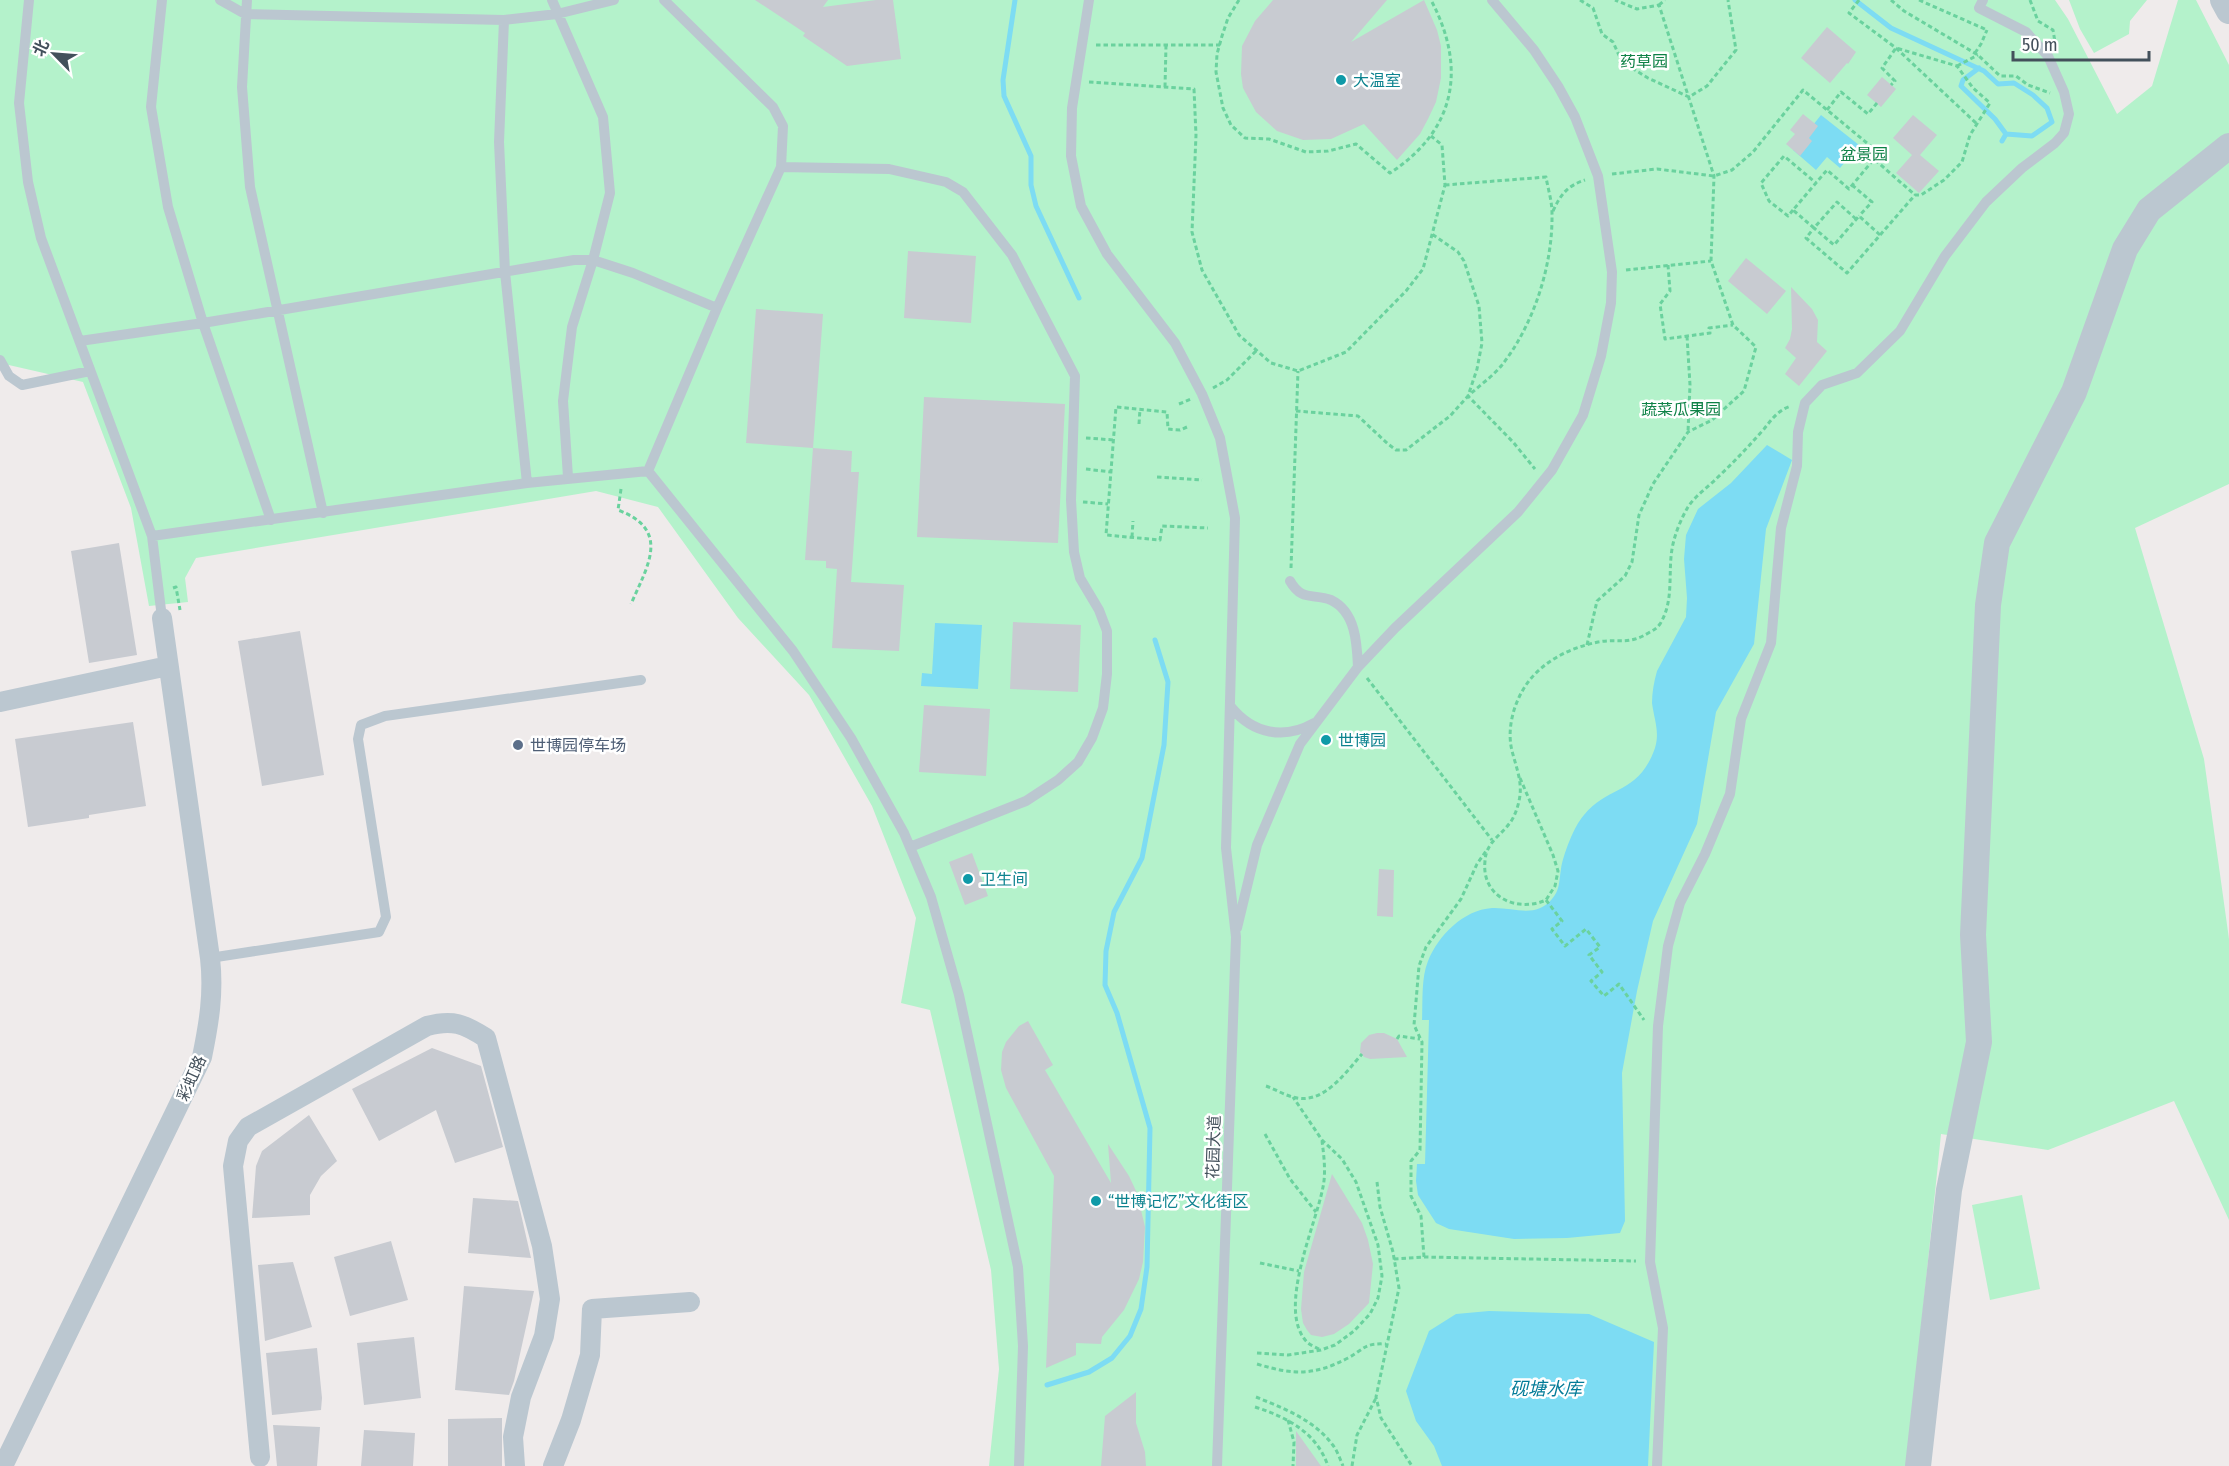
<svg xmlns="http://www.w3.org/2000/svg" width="2229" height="1466" viewBox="0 0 2229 1466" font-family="'Fira Sans Condensed','Noto Sans SC',sans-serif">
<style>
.green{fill:#b4f2cb}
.water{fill:#7ddcf3}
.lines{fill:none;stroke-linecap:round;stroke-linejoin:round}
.stream{stroke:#7ddcf3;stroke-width:5}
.building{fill:#c8cbd1}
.path{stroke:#6ad29e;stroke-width:3;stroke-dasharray:4.5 3;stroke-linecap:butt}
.service{stroke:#bbc7d0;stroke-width:10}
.minor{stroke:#bbc7d0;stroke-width:20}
.tertiary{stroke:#bbc7d0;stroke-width:26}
.culture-dot{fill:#0f9aa8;stroke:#fff;stroke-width:2}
.service-dot{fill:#5c6f8a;stroke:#fff;stroke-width:2}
.labels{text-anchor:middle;stroke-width:5;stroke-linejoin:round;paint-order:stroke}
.park-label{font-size:16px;fill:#0e8146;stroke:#fff}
.culture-label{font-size:16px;fill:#0d838f;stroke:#fff;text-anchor:start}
.service-label{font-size:16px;fill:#4e5e75;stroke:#fff;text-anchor:start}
.street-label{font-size:16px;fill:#43505b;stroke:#fff}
.water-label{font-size:18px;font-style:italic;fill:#037b98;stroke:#fff}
</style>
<rect width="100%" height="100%" fill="#efebeb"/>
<path class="green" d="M0,0h2055l13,19 49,95 35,-28 26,-86h18l33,65v419l-94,44 69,231 25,180v281l-55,-119 -126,49 -107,-16 -34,332h-918l10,-97 -8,-99 -61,-260 -29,-7 15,-85 -44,-112 -63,-111 -71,-77 -80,-111 -62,-16 -400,67 -11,20 3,24 -39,4 -18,-98 -48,-126 -83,-19z
M2069,0h78l-17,21 -1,13 -35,19 -14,-24z
M2022,1195l18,94 -50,11 -18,-95z"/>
<path class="water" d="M1821,115l38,30 -19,23 -13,-11 -11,13 -23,-20z
M1767,445l25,15 -26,69 -12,115 -38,68 -19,112 -44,97 -16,70 -15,82 3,148 -5,12 -53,5 -53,1 -65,-10 -13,-6 -18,-28 -2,-14 1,-17h8l4,-144h-7c1,-18 -1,-42 6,-59 10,-25 35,-51 64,-53 22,-1 43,11 60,-9 8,-9 7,-18 9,-30 2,-14 13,-43 23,-54 25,-30 55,-21 71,-67 5,-16 -1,-29 -3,-45 0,-11 2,-21 5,-32l29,-54 1,-19 -3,-39 2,-24 12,-26 33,-26z
M935,623l47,2 -4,64 -57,-3 1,-13 10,1z
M1489,1311l100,3 65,28 -6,124h-206l-8,-20 -18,-25 -10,-30 23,-60 27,-17z"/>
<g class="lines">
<path class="stream" d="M1015,0l-12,80 1,16 27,60v29l5,21 43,92
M1855,0l36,28 93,43 14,13 16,-1 19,12 14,13 5,14 -20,14 -26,-2
M1979,68l-16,12 -2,6 34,33 11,15 -4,7
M1047,1385l42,-13 23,-14 18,-22 11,-27 6,-42 3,-139 -33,-115 -12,-28 1,-34 8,-39 28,-54 22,-113 4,-63 -13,-42"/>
</g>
<path class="building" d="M755,0h73l-5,7 53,-7h17l8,59 -54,7 -44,-30 2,-3z
M1273,0h114l-36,42 73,-42 13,30 4,16v32l-5,24 -8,17 -8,15 -23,26 -33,-36 -33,15 -28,1 -26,-9 -21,-19 -13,-24 -2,-14 1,-28 13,-25z
M1827,27l29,25 -8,12 -1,-1 -17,20 -29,-25z
M1882,77l14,12 -15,18 -14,-12z
M1803,114l15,12 -9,12 3,3 -12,15 -14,-12 9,-10 -5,-4z
M1913,115l24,20 -17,20 19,16 -20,22 -23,-20 16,-18 -19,-17z
M908,251l68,5 -5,67 -67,-5z
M1746,258l40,33 -19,23 -39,-33z
M1791,287l21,22 6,11 -1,22 10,9 -28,35 -14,-12 11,-16 -11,-10 5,-9 2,-10z
M756,309l67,5 -10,134 -67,-5z
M924,397l141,7 -7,139 -141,-6z
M813,448l39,3 -1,21h8l-8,110 53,3 -5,66 -67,-3 5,-79 -11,-1v-7l-21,-1z
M119,543l18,112 -48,8 -18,-112z
M1013,622l68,3 -3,67 -68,-3z
M300,631l24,144 -62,11 -24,-145z
M924,705l66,4 -4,67 -67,-4z
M133,722l13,84 -57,9v3l-61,9 -13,-88z
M972,853l16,43 -23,9 -16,-43z
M1379,869l15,1 -1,47 -16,-1z
M1028,1021l25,44 -8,5 66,113 -3,-39 21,32 8,17 8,34 -2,35 -4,17 -15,31 -22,27 -1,7 -25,-1v12l-30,13 8,-192 -48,-88 -5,-18 1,-18 4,-10 13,-16z
M1377,1033h7l13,6 10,18 -37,2 -6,-2 -4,-5 1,-9 8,-8z
M432,1048l49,18 22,81 -48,16 -19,-53 -57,31 -27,-52z
M309,1115l28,46 -16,15 -11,19v20l-58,3 4,-52 6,-15z
M1332,1174l30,49 6,17 5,24 -4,39 -20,21 -15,10 -12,3 -11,-2 -4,-5 -4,-7 -2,-14 3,-37z
M473,1198l45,3 13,57 -63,-5z
M391,1241l17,59 -58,16 -16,-59z
M293,1262l19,65 -47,14 -7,-76z
M464,1286l70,5 -20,90 -5,14 -54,-5z
M414,1337l7,61 -57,7 -7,-62z
M317,1348l5,50 -1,12 -49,5 -6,-62z
M1136,1392v31l9,29 1,14h-45l4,-50z
M502,1418v48h-54v-47z
M273,1425l47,2 -3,39h-40z
M364,1430l51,3 -2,33h-52z
M1296,1431l25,35h-25z"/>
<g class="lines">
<path class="path" d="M1239,0l-11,18 -6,18 -5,18 -1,18 7,36 8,17 14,13 24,1 37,13 22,-1 28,-7 34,29c66,-43 77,-105 41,-173
M1580,0l13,8 9,26 11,8 9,20 26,16 41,19 18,-11 29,-36 -8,-50
M1859,0l-10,13 47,35 81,76
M1891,0l13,11 74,44 22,21h16l12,9 22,8
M1919,0l68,30
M2030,0l8,21 15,9 2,12
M1659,5l6,-5
M1096,45h124
M1975,53l6,-9 6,-14
M1957,66l21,-11
M1089,82l105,7 2,46 -4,97 10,38 37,65 32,28 27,8 48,-19 60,-61 17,-22 22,-84 -3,-40 -11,-9
M1165,87l1,-42
M1827,110l14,-18 27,22 9,-11
M1612,174l45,-5 57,7 18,-6 21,-18 50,-62 76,63 -5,6
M1445,185l101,-8c2,12 6,24 6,36 1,52 -18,111 -50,152 -9,11 -23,21 -34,31l45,46 22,27
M1852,185l20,17 -13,14
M1793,210l-5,6 -19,-15 -8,-18 23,-27 32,27
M1553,211c8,-17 14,-25 32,-31
M1856,219l-19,-17 -23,26 -21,-18 34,-40 22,19 25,-30 41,36
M1880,235l-21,-19 -25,29 -20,-17 -8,10 41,35 68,-78h6l23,-15 18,-18 8,-27 20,-32 -17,-15 -16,-22 -61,-18 -14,20 13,13 -4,4
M1668,265l2,26 -10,13 5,35 45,-6 -1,-5 24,-3
M1626,270l85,-9
M1687,336l3,49 -2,47
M1213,388l14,-8 30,-30
M1179,404l12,-5
M1296,411l62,5 30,28 8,6h10l44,-34 18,-20 9,-27 5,-26 -3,-37 -15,-45 -6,-9 -26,-18
M1139,424l1,-15
M1187,427l-7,3 -12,-1 -1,-17 -51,-5 -10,128 54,5 2,-14 46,2
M1086,438l28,2
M1086,469l25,3
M1157,477l45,3
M621,489l-3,21c53,20 30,55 13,94
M1083,502l25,2
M1132,537l1,-16
M1291,568l7,-197
M173,588l3,-1 4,23
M1587,645l10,-44 28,-25 7,-14 7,-47 14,-31 35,-52 24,-12 32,-29 12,-44 -23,-22 -22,-64 3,-85 -55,-171 -22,4 -22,-9
M1367,678l125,162
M1520,778l33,77 5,16 -3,15 -9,14c-29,13 -65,-3 -61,-39 1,-18 14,-24 24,-37 6,-7 10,-20 11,-29 2,-17 -6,-33 -9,-49 -4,-24 6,-53 23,-71 17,-18 40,-28 64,-33 21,-4 30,4 52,-10 4,-2 7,-4 10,-8 16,-26 6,-56 14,-84 3,-11 8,-23 14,-33 7,-11 20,-20 29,-29 17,-16 32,-32 47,-49 8,-10 14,-19 27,-23
M1546,900l16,21 -10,8 13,17 21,-17 14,18 -11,8 13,17 -11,9 13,15 15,-12 25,36
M1397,1039l2,-3 21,3
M1266,1086c9,3 18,9 27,11 30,9 52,-24 69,-43
M1265,1134l25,45 26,33
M1377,1182l3,25 13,45 6,36 -23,109 5,21 31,48
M1424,1257l-3,-41 -10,-20v-35l9,-11 2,-108 -8,-17 5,-59 7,-19 35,-48 16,-35 9,-13
M1394,1259l30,-2 212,4
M1260,1263l39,8
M1319,1349c-4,-2 -9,-4 -12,-7 -31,-32 9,-117 16,-155 3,-14 1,-31 -1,-46
M1257,1353l31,2 33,-5 14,-5 19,-14 16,-17 8,-16 4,-22 -4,-31 -22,-63 -14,-23 -20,-19 -29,-43
M1257,1364c36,11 57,12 91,-6 18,-10 16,-15 38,-14
M1256,1397c27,11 58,23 76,47 5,6 8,15 11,22
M1255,1407c32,10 62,26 73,59
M1288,1420l6,22 -1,24
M1352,1466l5,-31 19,-37"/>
<path class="service" d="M29,0l-10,103 9,79 13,56 111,298 10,82
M162,0l-11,107 17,100 35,116 68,197
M220,0l25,14 259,6 53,-6 57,-14
M247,0l-5,87 8,100 73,326
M552,0l51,117 7,76 -17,67 -21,67 -9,74 5,76
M664,0l109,107 10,19 -2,41 108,2 57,13 17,10 49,63 63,121 -4,124 3,52 6,26 19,32 8,21v43l-4,34 -11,30 -14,24 -20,18 -32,21 -116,46
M1089,0l-17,108 -1,48 10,50 26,48 68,89 27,51 18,44 15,80 -9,330 10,89 -19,529
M504,20l-5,122 6,130 22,211
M80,341l123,-18 371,-63h19l40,13 84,35
M0,360l9,16 13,9 68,-14
M648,471l145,180 58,87 53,95 27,64 28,98 59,272 5,79 -4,120
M648,471l69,-163 64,-141
M152,536l375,-53 121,-12
M1290,581c12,21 23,12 41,19 25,12 26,44 27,67
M1231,707c22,27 53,33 83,16
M1237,928l20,-83 43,-101 58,-77 37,-39 123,-116 34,-42 31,-55 18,-59 10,-53 1,-31 -14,-96 -23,-59 -17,-31 -24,-36 -42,-50
M210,958l169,-26 7,-15 -28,-178 3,-14 24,-9 256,-36
M1657,1466l6,-138 -13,-66 8,-236 10,-80 12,-43 25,-49 25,-60 11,-75 30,-76 10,-115 16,-62 1,-34 7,-29 17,-18 35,-12 43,-42 45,-75 41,-54 36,-34 33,-25 9,-10 5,-19 -5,-22 -16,-36 -22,-24 -47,-24 4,-8"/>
<path class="minor" d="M0,702l168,-36
M260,1457l-27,-291 5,-25 10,-14 179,-101c26,-7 37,-2 59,12l56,208 8,53 -6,37 -23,61 -8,40 2,29
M3,1466l199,-409c7,-34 12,-64 8,-99l-48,-340
M553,1466l18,-46 19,-65 2,-46 98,-7"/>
<path class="tertiary" d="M2223,0l6,11
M1918,1466l31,-276 30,-148 -6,-107 15,-330 9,-62 77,-151 51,-143 24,-39 80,-64"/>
</g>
<g class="culture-dot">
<circle cx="1341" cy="80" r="6"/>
<circle cx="1326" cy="740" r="6"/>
<circle cx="968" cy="879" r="6"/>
<circle cx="1096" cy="1201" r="6"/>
</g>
<circle class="service-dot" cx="518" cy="745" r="6"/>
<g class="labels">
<g class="park-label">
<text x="1644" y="67">药草园</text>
<text x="1864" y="160">盆景园</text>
<text x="1681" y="415">蔬菜瓜果园</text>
</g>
<g class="culture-label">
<text x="1353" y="86">大温室</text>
<text x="1338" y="746">世博园</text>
<text x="980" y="885">卫生间</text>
<text x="1108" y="1207">“世博记忆”文化街区</text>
</g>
<g class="service-label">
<text x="530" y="751">世博园停车场</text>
</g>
<g class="street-label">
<text transform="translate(191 1078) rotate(-66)" y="6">彩虹路</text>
<text transform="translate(1213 1147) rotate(-88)" y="6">花园大道</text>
</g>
<g class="water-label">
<text x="1546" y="1395">砚塘水库</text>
</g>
</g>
<g transform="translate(54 54) rotate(295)" stroke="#ffffff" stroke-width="4.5" paint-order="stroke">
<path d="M0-4.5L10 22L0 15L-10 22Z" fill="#43505b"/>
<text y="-9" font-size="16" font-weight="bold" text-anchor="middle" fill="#43505b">北</text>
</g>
<path d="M2013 51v9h136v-9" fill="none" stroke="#43505b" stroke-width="3"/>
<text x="2022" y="51" font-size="18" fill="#43505b" stroke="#ffffff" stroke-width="4.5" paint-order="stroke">50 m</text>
</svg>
